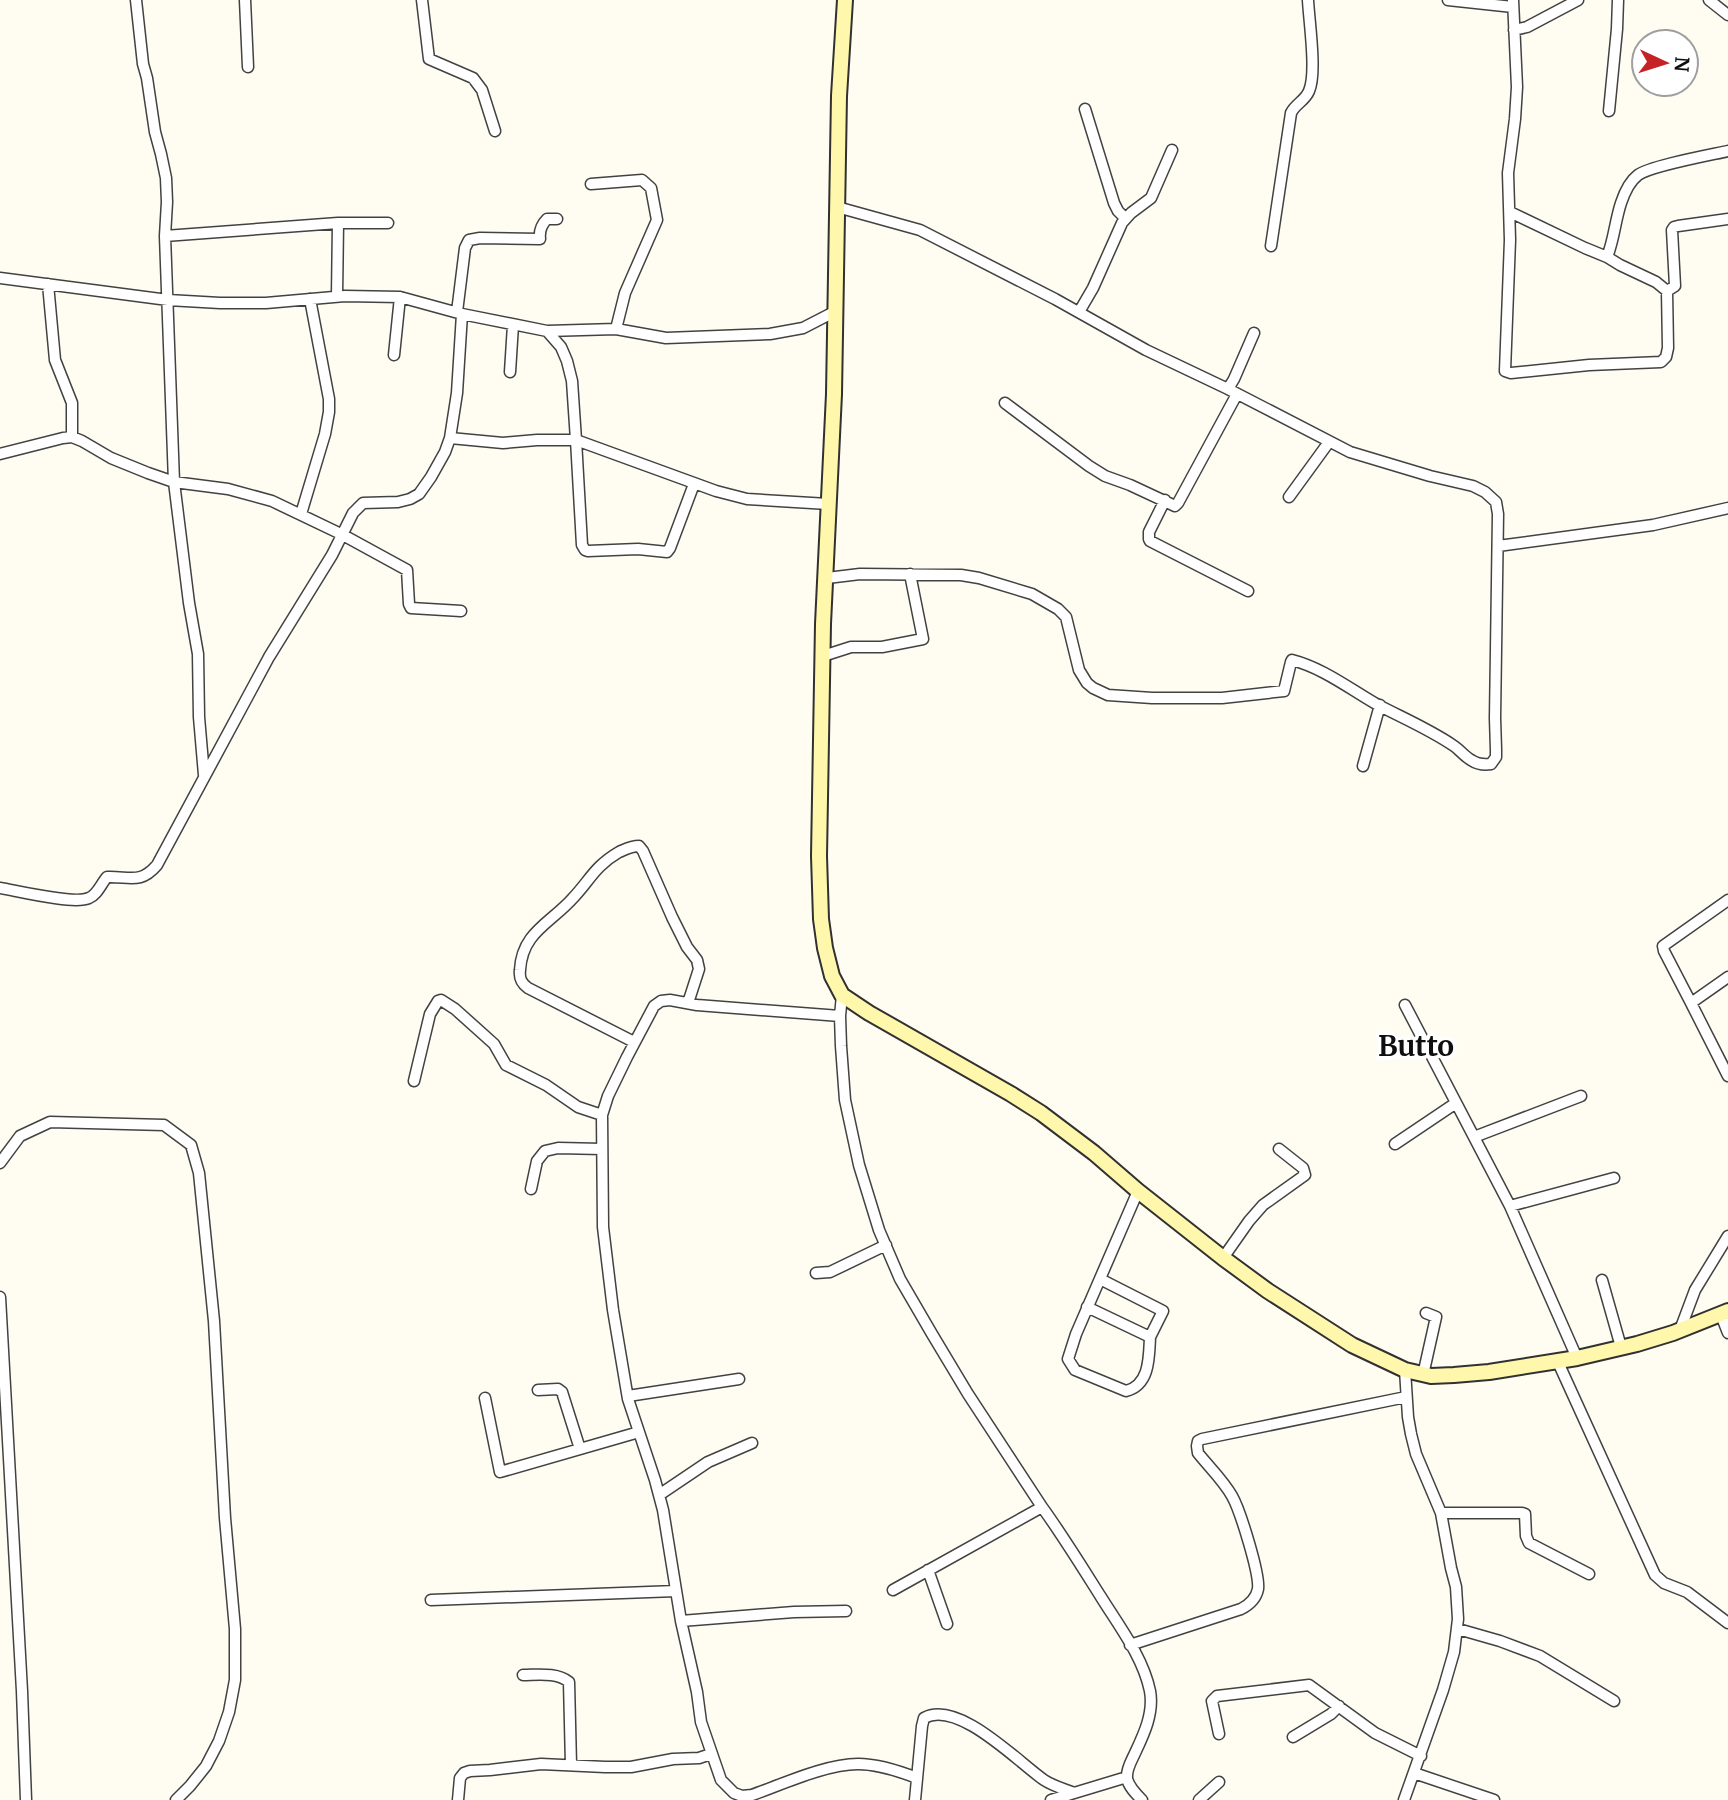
<svg xmlns="http://www.w3.org/2000/svg" width="1728" height="1800" viewBox="0 0 1728 1800" font-family="Merriweather,serif">
<style>
.lines{fill:none;stroke-linecap:round;stroke-linejoin:round}
.street-casing{stroke:#424242;stroke-width:13}
.secondary-casing{stroke:#313131;stroke-width:18}
.street{stroke:#fff;stroke-width:10}
.secondary{stroke:#fff7ac;stroke-width:14}
.labels{text-anchor:middle;stroke-width:7;stroke-linejoin:round;paint-order:stroke}
.quarter-label{font-size:28px;font-weight:bold;fill:#0f0f0f;stroke:#fff}
</style>
<rect width="100%" height="100%" fill="#fffcf1"/>
<g class="lines">
<g class="street-casing">
<path id="street" d="M136,0l7,64 4,14 8,54 6,22 5,24 1,24 -2,34 9,246 15,121 9,51 1,63 5,58
M245,0l3,67
M422,0l7,59 44,19 9,12 13,41
M1448,0l65,7
M1513,0l4,87 -2,32 -7,54 2,67 -5,131 6,2 78,-8 72,-3 5,-5 2,-9 -1,-57 8,-5 -3,-56 2,-3 4,-1 50,-7
M1709,0l19,15
M1514,30l13,-3 51,-27
M1085,109l29,94 4,8 7,7
M1609,111l8,-82 1,-29
M591,184l51,-4 9,8 6,32 -32,73 -9,36
M1510,212l75,36 22,9 13,8 36,17 11,9
M165,236l173,-13h50
M1271,246l20,-133c4,-9 14,-12 18,-22 8,-18 0,-70 -1,-91
M1607,257c7,-17 8,-36 14,-54 3,-9 9,-22 17,-28 12,-9 72,-20 90,-24
M0,278l168,22 52,3h46l79,-7 55,1 62,17 85,17 14,16 6,14 5,20 4,59 140,51 31,8 81,5
M48,284l7,76 17,43v34
M337,296l1,-73
M457,312l8,-64 4,-8 11,-2 60,1c-1,-8 1,-14 7,-20h10
M1079,312l14,-24 29,-65 9,-10 20,-15 21,-48
M547,331l69,-2 50,9 104,-4 33,-6 33,-17
M394,355l6,-58
M510,372l3,-47
M1228,389l6,-10 20,-46
M1005,403l84,63 16,10 25,9 45,21 3,-3 59,-109
M450,438l53,5 34,-3h39l6,105 3,5 3,1 50,-2 29,3 3,-4 24,-64
M0,454l63,-16 9,-1 10,4 29,17 37,15 26,9 54,7 44,12 71,34 64,35 2,34 2,4 50,3
M1289,497l40,-55
M1165,500l-16,32v7l1,2 98,50
M301,514l24,-80 4,-22v-13l-19,-100
M1498,546l155,-21 75,-17
M827,578l33,-4 101,1 18,3 53,16 26,15 8,8 13,53 8,13 6,5 15,7 44,3h70l62,-7 7,-29 1,-2c31,8 58,29 86,45 25,13 53,25 76,41 6,4 10,10 17,14 6,4 13,5 20,4l5,-7v-7l-1,-32 3,-204 -2,-12 -11,-10 -12,-6 -43,-10 -80,-24 -122,-63 -82,-39 -91,-51 -135,-69 -83,-23
M823,656l28,-9h31l41,-8 -13,-65
M1363,766l17,-61
M0,888c18,3 74,17 89,10 8,-3 12,-14 18,-21 22,-1 33,8 50,-12l112,-208 63,-102 21,-42 10,-10 35,-1 12,-3 9,-5 12,-17 14,-25 5,-14 7,-45 5,-79
M1728,977l-37,26 37,73
M842,995l-2,21 1,30 4,54 14,65 20,65 21,49 32,55 36,60 74,113
M1691,1003l-27,-52 -1,-5 65,-46
M1405,1005l105,201 67,152
M840,1016l-143,-11 -27,-5 -9,1 -7,5 -27,51 -19,39 -6,19 1,112 10,83 15,89 27,81 8,30 18,111 16,71 4,30 20,58 13,13 8,3 10,-1c31,-11 74,-31 106,-31 19,0 41,7 59,14
M634,1042l-106,-54c-7,-5 -9,-10 -8,-18 2,-38 31,-47 53,-72 17,-18 22,-32 46,-46 7,-3 12,-6 20,-6l4,5 29,66 15,30 10,13 2,9 -11,34
M414,1081l16,-67 8,-13 3,-1 14,9 39,35 12,21 40,20 32,22 24,8
M1474,1137l107,-41
M1395,1144l61,-41
M0,1163l20,-27 30,-14 114,3 27,20 8,28 15,148 11,197 10,111v51l-6,32 -10,29 -13,25 -16,20 -14,14
M531,1189l6,-28 8,-10 13,-3 44,1
M1138,1191l-62,143 -8,25 7,11 51,21c24,-6 23,-34 24,-54
M1510,1206l104,-28
M1223,1258l26,-37 14,-16 42,-30 -2,-7 -24,-19
M816,1273l14,-1 56,-27
M1602,1280l19,67
M0,1297l22,394 4,109
M1087,1307l63,30 13,-26 -63,-32
M1721,1315l7,18
M1680,1330l15,-40 33,-54
M1557,1360l98,215 9,8 23,9 41,31
M1423,1375l13,-58 -10,-4
M538,1390l20,-1 4,3 18,57
M628,1396l111,-17
M485,1398l15,74 139,-40
M659,1495l49,-33 44,-19
M1441,1513h81l3,1 1,22 3,7 60,31
M928,1570l19,54
M893,1590l149,-83c21,29 40,60 59,90 18,29 42,60 49,94 4,22 -6,43 -15,62 -3,7 -9,16 -8,25 1,8 9,16 15,22
M431,1600l245,-9
M681,1621l113,-9 52,-1
M1458,1629l42,12 40,15 74,45
M1130,1645l111,-36c8,-4 15,-10 17,-20 2,-15 -18,-79 -26,-93 -9,-16 -23,-29 -34,-43l-1,-7 1,-5 4,-2 204,-42
M523,1675c14,0 34,-3 46,7l2,83
M1219,1734l-7,-33 5,-5 92,-11 66,48 46,23
M1293,1737l38,-23 8,-8
M1414,1773l80,27
M458,1800l2,-22 4,-5 6,-2 20,-1 51,-6 64,3h26l42,-8 26,-1 12,-4
M915,1800l7,-74 2,-8c34,-19 94,44 120,62 9,6 20,9 30,13
M1051,1800l76,-23
M1199,1800l20,-18
M1404,1800l39,-110 11,-38 4,-33 -2,-32 -5,-19 -10,-55 -25,-59 -5,-20 -3,-17 -3,-47"/>
</g>
<g class="secondary-casing">
<path id="secondary" d="M845,0l-6,96 -5,298 -11,230 -4,232 2,63 4,29 7,28 10,19 27,18 142,81 30,19 53,40 44,38 85,67 45,33 84,54 53,25 26,6 23,-1 35,-3 88,-14 60,-14 36,-11 55,-22"/>
</g>
<use href="#street" class="street"/>
<use href="#secondary" class="secondary"/>
</g>
<g class="labels">
<g class="quarter-label">
<text x="1416" y="1056">Butto</text>
</g>
</g>
<g transform="translate(1665 63) rotate(94)"><circle r="33" fill="#ffffff" stroke="#9f9f9f" stroke-width="2"/>
<path d="M0-5L12 26L0 18L-12 26Z" fill="#c52228"/>
<text y="-10" font-size="19" font-weight="bold" text-anchor="middle" fill="#0f0f0f">N</text>
</g>
</svg>
